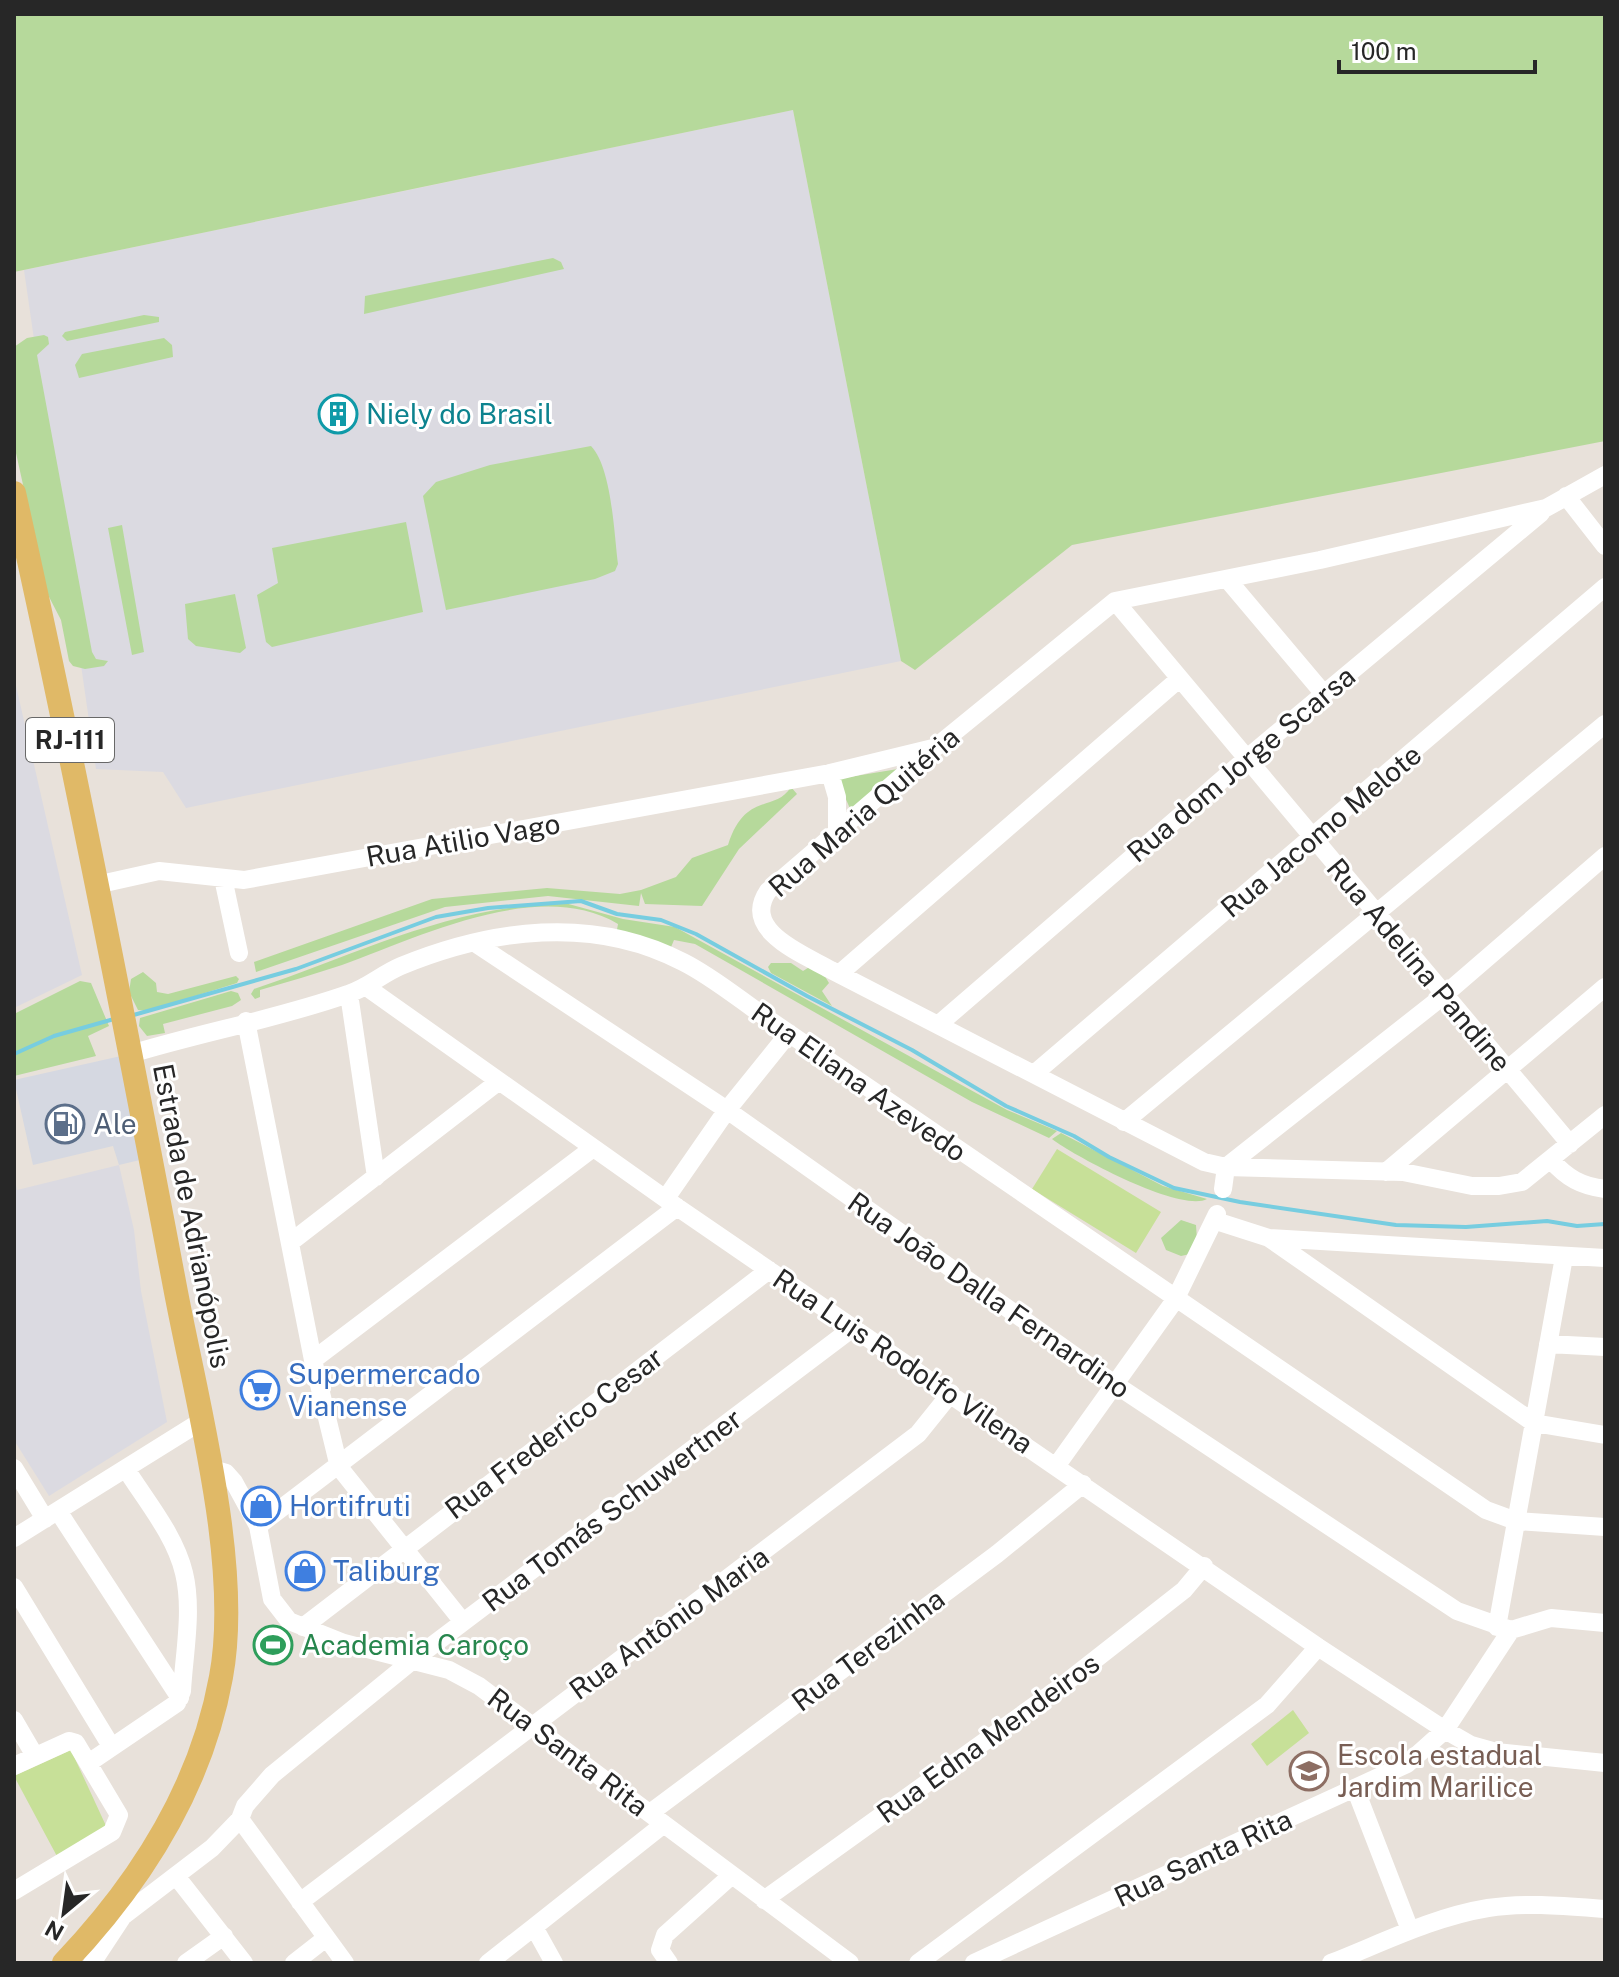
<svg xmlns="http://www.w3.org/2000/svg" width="1619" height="1977" viewBox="0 0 1619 1977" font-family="'Public Sans',sans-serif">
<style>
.industrial{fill:#dbdae1}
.airport{fill:#d5d8e1}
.green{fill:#b6d99b}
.pitch{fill:#c7e098}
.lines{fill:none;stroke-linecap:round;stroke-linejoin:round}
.stream{stroke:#77cde0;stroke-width:4}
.minor{stroke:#fff;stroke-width:18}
.major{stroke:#e0b967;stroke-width:24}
.labels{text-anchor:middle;stroke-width:6;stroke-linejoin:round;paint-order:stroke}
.shield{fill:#fff;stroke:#686868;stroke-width:2}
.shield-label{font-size:26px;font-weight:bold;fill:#272727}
.culture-label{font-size:28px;fill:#0d838f;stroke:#fff;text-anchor:start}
.street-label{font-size:28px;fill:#272727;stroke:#fff}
.service-label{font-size:28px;fill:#4e5e75;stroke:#fff;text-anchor:start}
.shop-label{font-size:28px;fill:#366cbe;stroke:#fff;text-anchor:start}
.leisure-label{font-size:28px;fill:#27864d;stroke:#fff;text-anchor:start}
.education-label{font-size:28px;fill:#785e54;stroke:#fff;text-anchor:start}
</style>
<rect width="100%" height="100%" fill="#e8e1da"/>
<path class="industrial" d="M793,110l108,551 -715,147 -23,-36 -67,-3 -72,-499z
M14,677l68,298 -68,33z
M119,1165l15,65 7,61 26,131 -118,74 -35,-56v-265l3,15z"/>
<path class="airport" d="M130,1054l18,104 -29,7 -6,-19 -80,19 -19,-85z"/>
<path class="green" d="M14,14h1591v427l-533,104 -157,125 -14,-9 -108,-551 -779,162z
M553,258l8,4 3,7 -200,45 1,-18z
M144,315l15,2v5l-92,19 -5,-5 3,-4z
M44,335l4,2 1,7 -12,11 55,297 4,7 12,2 -4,5 -19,3 -12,-3 -4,-5 -8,-41 -14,-27 -33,-149v-97l13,-9z
M164,338l8,7 1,12 -94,21 -4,-13 7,-11z
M591,446c21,22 23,88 27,118l-3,7 -20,8 -149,31 -23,-114 13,-14 54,-17z
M406,522l17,90 -151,35 -6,-5 -9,-47 21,-12 -6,-35z
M122,525l22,127 -12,3 -24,-127z
M235,594l11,54 -6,5 -44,-7 -8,-7 -3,-35z
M898,769l-46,44 -15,-34z
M791,787l6,7 -58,55 -37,57 -57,-2 -4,-11 -2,13 -91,-10 -103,11 -189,65 -2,-10 178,-63 115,-11 73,6 21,-4 35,-13 16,-19 36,-13c17,-54 47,-32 63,-58z
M565,903l58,16 52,8 332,183 50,21 -8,7 -77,-36 -277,-158 -21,-4 -5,12 -53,-17 2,-11c-79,-47 -199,13 -276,41 -27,9 -55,17 -82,25v7l-5,2 -4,-5 3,-5c107,-36 195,-83 311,-86z
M771,963h20l12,8 8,-5 10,4 8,13 -7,8 10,15 -61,-33 -3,-6z
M143,972l13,11 1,9 11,2 68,-18 3,3 -2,4 -90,28 -9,-1 -9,-18 2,-13z
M80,981l11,2 18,43 -21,10 8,20 -82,20v-62z
M231,991l7,2 3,7 -9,6 -69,18 2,9 -18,3 -8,-10 1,-8z
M1061,1133l102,53 44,13c-25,14 -130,-41 -155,-60z
M1181,1220l15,5 1,15 -7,14 -9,2 -15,-6 -5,-12z"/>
<path class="pitch" d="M1057,1149l104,63 -25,41 -104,-64z
M1293,1710l16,23 -42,33 -16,-22z
M71,1750l36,78 -48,32 -45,-84z"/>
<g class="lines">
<path class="stream" d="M130,1016l166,-47 140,-52 52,-9 93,-7 36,13 44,6 35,14 111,62 105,54 94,56 68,30 35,21 65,31 66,14 156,23 70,2 81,-6 30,5 28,-2
M14,1054l40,-18 60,-17"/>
<path class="minor" d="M1605,475l-59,33 -226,52 -205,41 -179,146 -168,144c-27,40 35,63 63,79l373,192 22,5 177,5 69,14h27l23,-4 83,-67
M1566,496l39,50
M1227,579l97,115
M1115,601l455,543
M830,773l7,24v38
M223,878l16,75
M96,885l63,-14 85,9 586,-107 103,-25
M475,943l252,167 389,275 341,226 54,19
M839,974l340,-295
M365,986l312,221 641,440 127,83 26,15 25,7 109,11
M349,994l27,183
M246,1021l67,339 26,107 124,155
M939,1024l307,-265 295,-246
M131,1054c72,-22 146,-35 217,-60 19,-6 34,-20 53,-28 90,-37 192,-51 282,-4 30,15 57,38 85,57l718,491 30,11 89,6
M1035,1073l570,-486
M1124,1122l481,-398
M1551,1160c16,18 30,26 54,29
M1386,1172l219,-185
M1223,1189l3,-22 217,-171 162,-140
M666,1198l61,-88 62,-77
M1216,1221l53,17 265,185 71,12
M1269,1238l336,20
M291,1242l207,-160
M1548,1344l57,3
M313,1360l280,-212
M1057,1465l118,-165 42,-86
M14,1468l31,51
M209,1468l17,5 8,9 24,44 14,73 17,22 55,22 105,27 30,16 371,277
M58,1511l122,187
M258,1526l419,-319
M14,1538l186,-116
M14,1587l97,159
M303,1627l466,-357
M1497,1627l67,-370
M14,1720l21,36
M90,1762l87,-59 5,-12c2,-37 11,-81 2,-118 -9,-38 -38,-72 -58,-104
M14,1766l55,-25 7,2 43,72 -7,17 -98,59
M1355,1788l55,142
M650,1813l347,-259 86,-70
M240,1819l105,144
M176,1876l68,87
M764,1900l295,-212 125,-98 20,-24
M300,1902l618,-468 33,-41
M113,1909l10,7 89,-68 28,-29 5,-13 27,-31 141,-115 441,-333
M92,1963l31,-47
M186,1963l38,-27
M294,1963l32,-25
M488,1963l46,-36
M554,1963l-20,-36 130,-103
M669,1963l-9,-13 5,-15 67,-60
M918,1963l349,-258 51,-58
M974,1963l433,-199 38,-34 66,-100 40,-12 54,5
M1331,1963c51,-20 102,-46 157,-55 38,-6 78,-2 117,1"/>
<path class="major" d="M14,493c59,263 111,529 161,794 21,113 67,278 46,390 -20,111 -80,205 -157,286"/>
</g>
<defs>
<g id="building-ring" transform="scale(2)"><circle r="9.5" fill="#fff" stroke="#0f9aa8" stroke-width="1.5"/><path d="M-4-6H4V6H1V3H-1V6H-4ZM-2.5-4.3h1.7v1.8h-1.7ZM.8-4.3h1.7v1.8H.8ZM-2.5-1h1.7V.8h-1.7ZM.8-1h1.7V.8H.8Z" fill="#0f9aa8"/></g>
<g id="fuel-ring" transform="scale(2)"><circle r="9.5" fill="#fff" stroke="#5c6f8a" stroke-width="1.5"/><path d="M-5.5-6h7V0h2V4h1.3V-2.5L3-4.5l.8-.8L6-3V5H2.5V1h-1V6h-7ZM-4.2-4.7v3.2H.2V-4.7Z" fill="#5c6f8a"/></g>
<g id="supermarket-ring" transform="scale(2)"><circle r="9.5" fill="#fff" stroke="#3f7fe0" stroke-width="1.5"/><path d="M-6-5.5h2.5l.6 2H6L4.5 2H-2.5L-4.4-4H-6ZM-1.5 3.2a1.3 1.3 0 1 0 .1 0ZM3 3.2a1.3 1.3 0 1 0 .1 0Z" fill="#3f7fe0"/></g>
<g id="shop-ring" transform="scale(2)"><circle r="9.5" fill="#fff" stroke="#3f7fe0" stroke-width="1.5"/><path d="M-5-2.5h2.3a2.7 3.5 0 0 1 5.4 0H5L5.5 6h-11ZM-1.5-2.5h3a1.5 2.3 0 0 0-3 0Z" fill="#3f7fe0"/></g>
<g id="stadium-ring" transform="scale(2)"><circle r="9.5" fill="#fff" stroke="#2e9e5b" stroke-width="1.5"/><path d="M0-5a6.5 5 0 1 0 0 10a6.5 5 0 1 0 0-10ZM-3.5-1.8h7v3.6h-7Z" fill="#2e9e5b"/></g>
<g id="school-ring" transform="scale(2)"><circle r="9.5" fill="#fff" stroke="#8d6e63" stroke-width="1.5"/><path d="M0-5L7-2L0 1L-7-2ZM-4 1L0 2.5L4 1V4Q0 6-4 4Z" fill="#8d6e63"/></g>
</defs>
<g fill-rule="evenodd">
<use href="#building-ring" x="338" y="414"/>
<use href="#fuel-ring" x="65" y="1124"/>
<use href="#supermarket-ring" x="260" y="1390"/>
<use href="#shop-ring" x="261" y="1506"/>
<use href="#shop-ring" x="305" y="1571"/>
<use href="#stadium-ring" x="273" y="1645"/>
<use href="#school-ring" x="1309" y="1771"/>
</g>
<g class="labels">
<rect class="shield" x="26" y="718" width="88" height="44" rx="6"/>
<g class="shield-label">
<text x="70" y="749">RJ-111</text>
</g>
<g class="culture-label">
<text x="366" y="424">Niely do Brasil</text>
</g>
<g class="street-label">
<text transform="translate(1241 764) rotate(-40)" y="10">Rua dom Jorge Scarsa</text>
<text transform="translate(864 812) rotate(-41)" y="10">Rua Maria Quitéria</text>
<text transform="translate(1321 831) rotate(-40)" y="10">Rua Jacomo Melote</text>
<text transform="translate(463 840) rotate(-10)" y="10">Rua Atilio Vago</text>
<text transform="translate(1419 965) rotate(50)" y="10">Rua Adelina Pandine</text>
<text transform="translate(859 1082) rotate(35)" y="10">Rua Eliana Azevedo</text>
<text transform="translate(192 1216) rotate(79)" y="10">Estrada de Adrianópolis</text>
<text transform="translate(989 1295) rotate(35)" y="10">Rua João Dalla Fernardino</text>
<text transform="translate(903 1361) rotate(34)" y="10">Rua Luis Rodolfo Vilena</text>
<text transform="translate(554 1433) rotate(-37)" y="10">Rua Frederico Cesar</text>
<text transform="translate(612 1510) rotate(-37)" y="10">Rua Tomás Schuwertner</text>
<text transform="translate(669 1623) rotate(-36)" y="10">Rua Antônio Maria</text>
<text transform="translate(868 1650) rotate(-37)" y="10">Rua Terezinha</text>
<text transform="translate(988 1738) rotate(-36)" y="10">Rua Edna Mendeiros</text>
<text transform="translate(568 1752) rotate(37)" y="10">Rua Santa Rita</text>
<text transform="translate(1203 1858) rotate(-25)" y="10">Rua Santa Rita</text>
</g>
<g class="service-label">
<text x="93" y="1134">Ale</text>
</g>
<g class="shop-label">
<text x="288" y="1384">Supermercado<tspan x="288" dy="32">Vianense</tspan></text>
<text x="289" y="1516">Hortifruti</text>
<text x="333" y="1581">Taliburg</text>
</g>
<g class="leisure-label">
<text x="301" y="1655">Academia Caroço</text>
</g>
<g class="education-label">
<text x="1337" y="1765">Escola estadual<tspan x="1337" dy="32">Jardim Marilice</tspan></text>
</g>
</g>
<rect width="1619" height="1977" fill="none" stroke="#272727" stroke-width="32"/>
<g transform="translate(64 1913) rotate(209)" stroke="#ffffff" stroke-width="6" paint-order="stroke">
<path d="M0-6L14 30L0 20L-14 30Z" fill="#272727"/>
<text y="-12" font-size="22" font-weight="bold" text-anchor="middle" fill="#272727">N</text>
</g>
<path d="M1339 60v12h196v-12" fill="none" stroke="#272727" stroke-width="4"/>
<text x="1351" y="60" font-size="24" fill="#272727" stroke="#ffffff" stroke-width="6" paint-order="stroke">100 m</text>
</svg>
